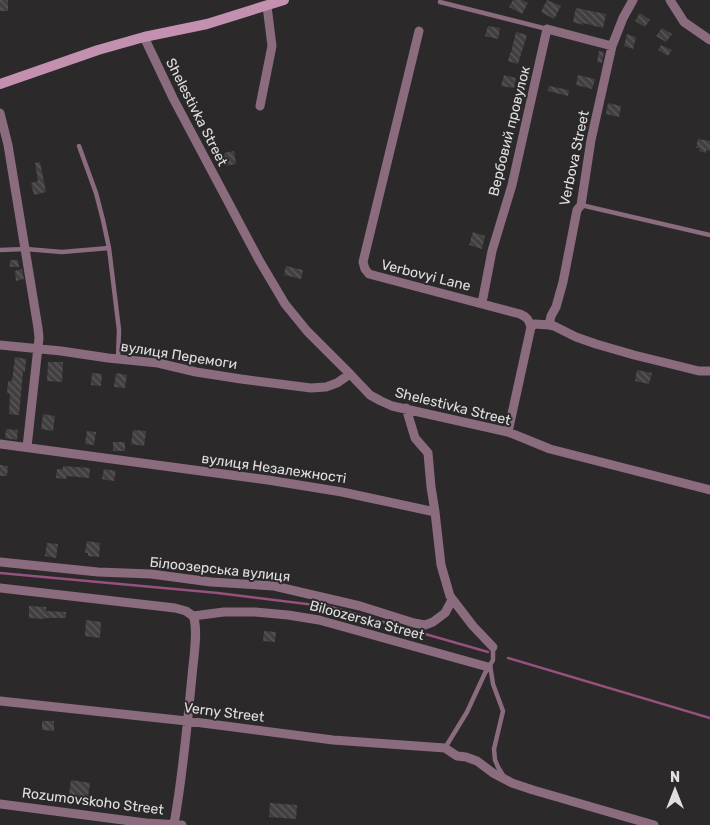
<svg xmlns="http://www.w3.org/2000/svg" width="710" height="825" viewBox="0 0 710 825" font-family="Rubik,sans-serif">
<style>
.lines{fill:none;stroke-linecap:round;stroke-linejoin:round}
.stream{stroke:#96517e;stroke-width:2.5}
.building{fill:url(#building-back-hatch)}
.lane{stroke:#8b6b7e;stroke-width:4.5}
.street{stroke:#8b6b7e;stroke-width:9}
.secondary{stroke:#c390af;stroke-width:10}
.labels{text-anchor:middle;stroke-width:4;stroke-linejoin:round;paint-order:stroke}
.street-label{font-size:14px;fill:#e0dfe0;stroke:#2b292a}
</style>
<defs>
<pattern id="building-back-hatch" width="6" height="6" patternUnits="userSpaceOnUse" patternTransform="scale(1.25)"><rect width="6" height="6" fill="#423f41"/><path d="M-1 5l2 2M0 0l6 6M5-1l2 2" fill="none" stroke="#5d5a5c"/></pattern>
</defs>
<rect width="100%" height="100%" fill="#2b292a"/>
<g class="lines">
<path class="stream" d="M0,573l218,20 113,14 157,45
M508,658l202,60"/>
</g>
<path class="building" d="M0,0h8v11h-8z
M513,0h9l6,3 -6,11 -13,-7z
M547,0l14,6 -7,13 -13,-7z
M576,8l30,6 -3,14 -20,-5v2l-10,-3z
M640,13l10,7 -5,7 -10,-6z
M488,26l12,2 -2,11 -13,-3z
M662,28l10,6 -6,8 -10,-6z
M516,32l11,3 -9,29 -10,-3 2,-8h1z
M627,34l9,3 -3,12 -9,-3z
M661,45l11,5 -4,6 -10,-6z
M599,51l5,1 -2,11 -5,-1z
M504,75l12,3 -2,10 -13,-2z
M578,75l17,4 -3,10 -16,-4z
M549,86l20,4 -1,6 -20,-5z
M608,103l13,3 -2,11 -13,-3z
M698,139l12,2v10l-4,-1v3l-7,-2 1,-3h-4z
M234,151l2,13 -10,2 -2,-13z
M40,162l6,30 -12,3 -3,-12 7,-2 -3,-18z
M473,232l12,4 -3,13 -13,-4z
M10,260h8l1,7h-9z
M286,266l17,4 -2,9 -17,-4z
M22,269l2,10 -8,2 -1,-10z
M15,357l11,2 -1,13 -2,-1 -4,44 -10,-1 1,-20 -3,-1 1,-12h4z
M48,362h15l-1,20 -15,-1z
M637,370l15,3 -3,11 -14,-3z
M92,373l10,1 -1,12 -10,-1z
M116,373l11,2 -2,13 -11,-1z
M43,414l12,2 -2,15 -12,-2z
M6,429l12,1 -1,10 -12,-2z
M133,430l13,1 -2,15 -13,-2z
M87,431l9,1 -2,13 -9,-1z
M113,442h12v9h-12z
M0,465l8,1 -1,10h-7z
M63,466l27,2 -1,10 -22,-2 -1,3 -10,-1 1,-9h6z
M104,469l12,2 -2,10 -12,-2z
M87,541l13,2 -1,14 -11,-1v-3h-3z
M47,543l11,1 -2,14 -11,-2z
M29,606l17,1v4l20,1v6h-21v1l-16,-1z
M86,620l15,2 -1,16 -15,-2z
M264,631l12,1 -1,10 -12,-1z
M42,721h12v10l-12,-1z
M71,780l19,3 -2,14 -19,-2z
M270,803l27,2 -1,14 -27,-2z"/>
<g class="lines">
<path class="lane" d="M440,2l107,27
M79,146l17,47 7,27 6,28
M581,205l129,30
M0,250l26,-1 36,3 47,-4 10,82 -1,29
M490,665l3,19 10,27 -9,38 1,11 3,7 6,10
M445,748l22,-36 18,-39 8,-13v-13"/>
<path class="street" d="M670,0l14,22 26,18
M419,31l-56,231 2,7 4,5 151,40c7,3 9,6 11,13l4,-3 14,1 5,1 22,11 20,7 38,11 65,16h11
M144,37l29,61 86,162 26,44 22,27 43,43 20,21 11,6 11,5 116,26 42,17 160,41
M260,106l12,-60 -5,-40
M0,113l8,32 30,183 1,10 -12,109
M482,303l10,-52 20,-66 35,-156 65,17
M549,325l2,-9 5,-9 7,-25 14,-72 4,-5 10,-65 21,-94 11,-28 10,-18
M0,345l61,6 47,7 50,5 38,9 45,7 70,9 15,-1 11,-4 13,-9
M508,432l23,-105
M0,444l268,36 74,12 93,20 -4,-25 -3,-34 -13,-15 -9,-30
M435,512l6,53 9,31 23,30 20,21
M0,562l98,10 53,2 60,8 63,4 86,20 54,17 11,2 8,-3 12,-9 7,-13
M0,588l175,20 11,3 7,5 31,-4h31l33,3 31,5 169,47
M0,701l187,20 146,19 112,8 12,8 9,1 11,4 16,12 19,10 21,7 121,35
M0,804l146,19 36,2
M174,824c9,-49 13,-98 18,-148 1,-15 7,-47 1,-60"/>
<path class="secondary" d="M0,84l98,-34 46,-13 63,-13 77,-24"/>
</g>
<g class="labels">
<g class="street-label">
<text transform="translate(197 112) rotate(63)" y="5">Shelestivka Street</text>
<text transform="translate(509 131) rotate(-76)" y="5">Вербовий провулок</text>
<text transform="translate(574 158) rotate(-78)" y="5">Verbova Street</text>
<text transform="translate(426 275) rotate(14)" y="5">Verbovyi Lane</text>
<text transform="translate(179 355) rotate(9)" y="5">вулиця Перемоги</text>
<text transform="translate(453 406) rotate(14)" y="5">Shelestivka Street</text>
<text transform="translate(274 468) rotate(8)" y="5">вулиця Незалежності</text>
<text transform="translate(220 569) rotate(6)" y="5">Білоозерська вулиця</text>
<text transform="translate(367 620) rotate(15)" y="5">Biloozerska Street</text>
<text transform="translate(224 712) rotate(7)" y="5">Verny Street</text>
<text transform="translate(93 801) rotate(7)" y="5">Rozumovskoho Street</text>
</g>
</g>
<g transform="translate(675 790)" stroke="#2b292a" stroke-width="4" paint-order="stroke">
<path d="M0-4L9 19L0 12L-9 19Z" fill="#e0dfe0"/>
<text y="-8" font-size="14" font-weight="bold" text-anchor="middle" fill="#e0dfe0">N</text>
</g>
</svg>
